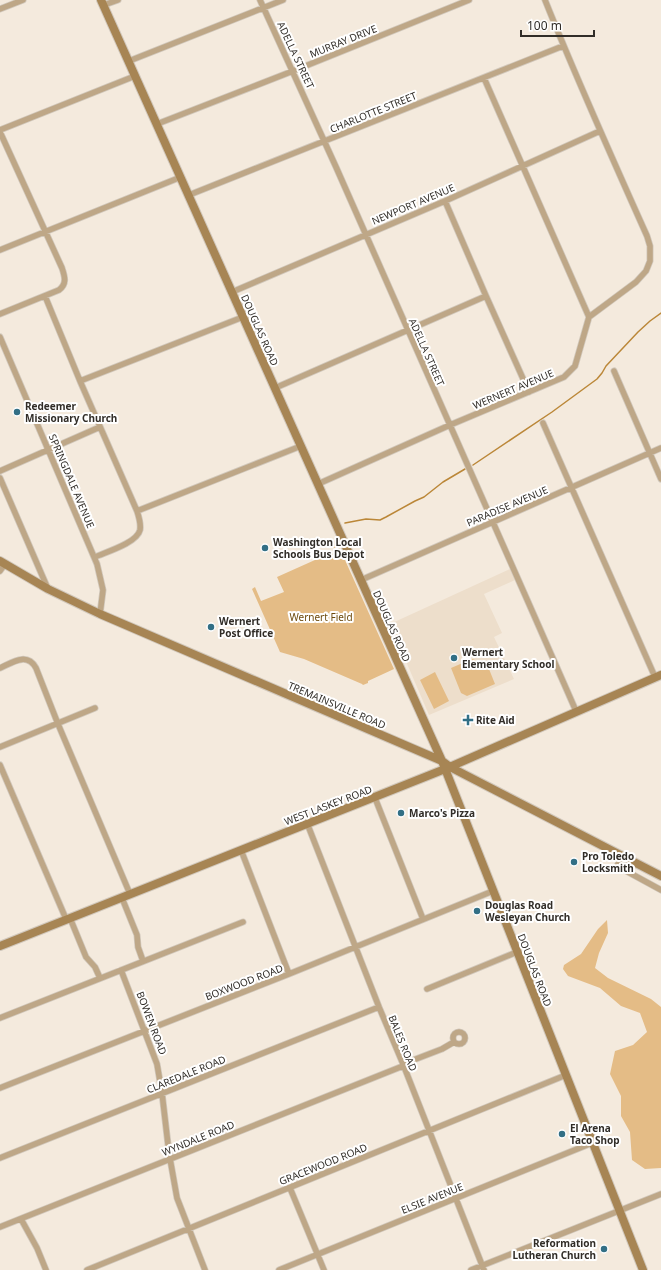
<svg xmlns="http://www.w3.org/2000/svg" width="661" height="1270" viewBox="0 0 661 1270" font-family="'Noto Sans',sans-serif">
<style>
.built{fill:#eddecb}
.green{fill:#e4bc86}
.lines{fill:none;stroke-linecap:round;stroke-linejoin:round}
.stream{stroke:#bb8738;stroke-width:1.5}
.street-casing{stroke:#d1c8bc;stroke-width:7}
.secondary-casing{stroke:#d1c8bc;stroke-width:10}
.street{stroke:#bea787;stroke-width:5.5}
.secondary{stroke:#a78554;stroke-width:8}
.poi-dot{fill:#326f85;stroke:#fff;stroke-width:1.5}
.labels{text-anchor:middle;stroke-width:4;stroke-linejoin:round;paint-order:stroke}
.street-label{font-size:10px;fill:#312d28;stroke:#fff}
.poi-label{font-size:10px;font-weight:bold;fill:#312d28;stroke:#fff;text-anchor:start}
.park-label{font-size:10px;fill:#6d4a0d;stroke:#fff}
</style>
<rect width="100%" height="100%" fill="#f4eadd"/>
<path class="built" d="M510,569l5,11 -31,14 18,39 -8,4 20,42 -85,36 -39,-91z"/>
<path class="green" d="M336,540l58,129 -26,12v2l-5,2 -1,-1 -58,-25 -24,-7 -28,-63 3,-2 6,14 23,-9 -7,-15 58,-26 -4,-9z
M472,659l15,5 8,20 -28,12 -6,-3 -10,-25z
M435,672l14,29 -15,8 -14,-29z
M607,920l1,13 -9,20 -4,15 13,10 43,21 10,8v161l-16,1 -13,-9 -2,-28 -9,-16v-20l-11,-22 5,-23 18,-6 14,-13 -7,-19 -19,-7 -21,-18 -32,-12 -5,-7 1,-4 17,-11 17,-25z"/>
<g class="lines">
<path class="stream" d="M473,465l79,-53 45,-33 5,-6 4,-7 32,-34 12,-11 11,-8
M345,523l21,-4 14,1 6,-3 29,-16 9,-4 19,-15 22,-13"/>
<g class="street-casing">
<path id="street" d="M260,0l76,167 197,446 43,98
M104,5l14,-5
M0,9l23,-9
M129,61l154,-61
M484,78l105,239
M157,124l136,-53 176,-71
M0,130l135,-54
M0,132l62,136c3,9 5,16 -3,22l-59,24
M189,195l374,-149
M445,201l41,95 43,96
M0,250l181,-73
M232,292l213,-91 155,-70
M45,296l35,85 57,130
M0,337l97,227 6,26 -3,24
M614,371l47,108
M80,381l163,-64
M275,388l211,-92
M543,423l112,254
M0,471l100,-44
M0,478l48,111
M318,484l132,-59 114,-48 11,-11 14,-49 47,-35 10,-11 4,-10v-15l-3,-10c-35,-78 -70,-156 -102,-236
M95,557c11,-5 42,-14 45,-27 1,-6 -1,-13 -3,-19l164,-65
M0,571l5,-7
M361,580l300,-132
M0,668c13,-6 27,-16 36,0l22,56 72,170
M0,747l95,-39
M0,765l66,154
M375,798l48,121
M307,823l72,184 24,57 81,206
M241,850l48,124
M622,856l-5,10 44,24
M122,898l15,37 1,12 5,14
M70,918l16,39 9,10 5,11
M121,970l36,94 5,29 7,60 8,45 28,72
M427,989l90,-37
M0,1018l243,-96
M453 1038a6 6 0 1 1 12 0a6 6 0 1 1-12 0Z
M403,1064l39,-15 12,-7
M0,1088l289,-114 204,-83
M0,1158l379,-151
M290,1188l34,82
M21,1219l16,29 9,22
M0,1227l403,-161
M87,1270l479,-195
M279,1270l313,-127
M471,1270l190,-76"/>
</g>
<g class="secondary-casing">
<path id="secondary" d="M101,0l341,761 201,509
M0,561l48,28 52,25 342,147 8,6 211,109
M0,946l445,-177 216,-94"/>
</g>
<use href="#street" class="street"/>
<use href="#secondary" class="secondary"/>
</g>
<g class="poi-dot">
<circle cx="17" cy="412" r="4"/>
<circle cx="265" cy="548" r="4"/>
<circle cx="211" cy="627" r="4"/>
<circle cx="454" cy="658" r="4"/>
<path d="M466 714h4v4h4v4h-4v4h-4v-4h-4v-4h4z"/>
<circle cx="401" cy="813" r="4"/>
<circle cx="574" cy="862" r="4"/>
<circle cx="477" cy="911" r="4"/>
<circle cx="562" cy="1134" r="4"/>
<circle cx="604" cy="1249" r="4"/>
</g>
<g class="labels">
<g class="street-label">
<text transform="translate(343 41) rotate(-22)" y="4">MURRAY DRIVE</text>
<text transform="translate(296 55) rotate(65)" y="4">ADELLA STREET</text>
<text transform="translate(373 112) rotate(-22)" y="4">CHARLOTTE STREET</text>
<text transform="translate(413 204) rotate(-23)" y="4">NEWPORT AVENUE</text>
<text transform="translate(260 330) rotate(66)" y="4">DOUGLAS ROAD</text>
<text transform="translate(427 352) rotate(66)" y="4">ADELLA STREET</text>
<text transform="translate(513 389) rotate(-23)" y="4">WERNERT AVENUE</text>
<text transform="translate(72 481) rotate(67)" y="4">SPRINGDALE AVENUE</text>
<text transform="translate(507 506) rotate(-23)" y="4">PARADISE AVENUE</text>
<text transform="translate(392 626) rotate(66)" y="4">DOUGLAS ROAD</text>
<text transform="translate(337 705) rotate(23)" y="4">TREMAINSVILLE ROAD</text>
<text transform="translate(328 805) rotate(-21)" y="4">WEST LASKEY ROAD</text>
<text transform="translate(535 970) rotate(69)" y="4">DOUGLAS ROAD</text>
<text transform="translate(244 982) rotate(-21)" y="4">BOXWOOD ROAD</text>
<text transform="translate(152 1023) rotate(69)" y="4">BOWEN ROAD</text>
<text transform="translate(403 1043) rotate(68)" y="4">BALES ROAD</text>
<text transform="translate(186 1074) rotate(-22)" y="4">CLAREDALE ROAD</text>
<text transform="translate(198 1138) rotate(-22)" y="4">WYNDALE ROAD</text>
<text transform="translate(323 1164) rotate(-22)" y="4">GRACEWOOD ROAD</text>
<text transform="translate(432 1198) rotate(-22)" y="4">ELSIE AVENUE</text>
</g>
<g class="poi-label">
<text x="25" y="410">Redeemer<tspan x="25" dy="12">Missionary Church</tspan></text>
<text x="273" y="546">Washington Local<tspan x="273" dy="12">Schools Bus Depot</tspan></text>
<text x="219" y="625">Wernert<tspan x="219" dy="12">Post Office</tspan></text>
<text x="462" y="656">Wernert<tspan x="462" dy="12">Elementary School</tspan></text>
<text x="476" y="724">Rite Aid</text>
<text x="409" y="817">Marco's Pizza</text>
<text x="582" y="860">Pro Toledo<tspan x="582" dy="12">Locksmith</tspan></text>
<text x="485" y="909">Douglas Road<tspan x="485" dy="12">Wesleyan Church</tspan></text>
<text x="570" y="1132">El Arena<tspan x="570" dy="12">Taco Shop</tspan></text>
<text x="596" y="1247" text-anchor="end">Reformation<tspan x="596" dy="12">Lutheran Church</tspan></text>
</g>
<g class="park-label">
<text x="321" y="621">Wernert Field</text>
</g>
</g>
<path d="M521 30v6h73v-6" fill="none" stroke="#312d28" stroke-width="2"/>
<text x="527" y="30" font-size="12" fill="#312d28" stroke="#ffffff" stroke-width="3" paint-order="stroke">100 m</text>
</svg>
